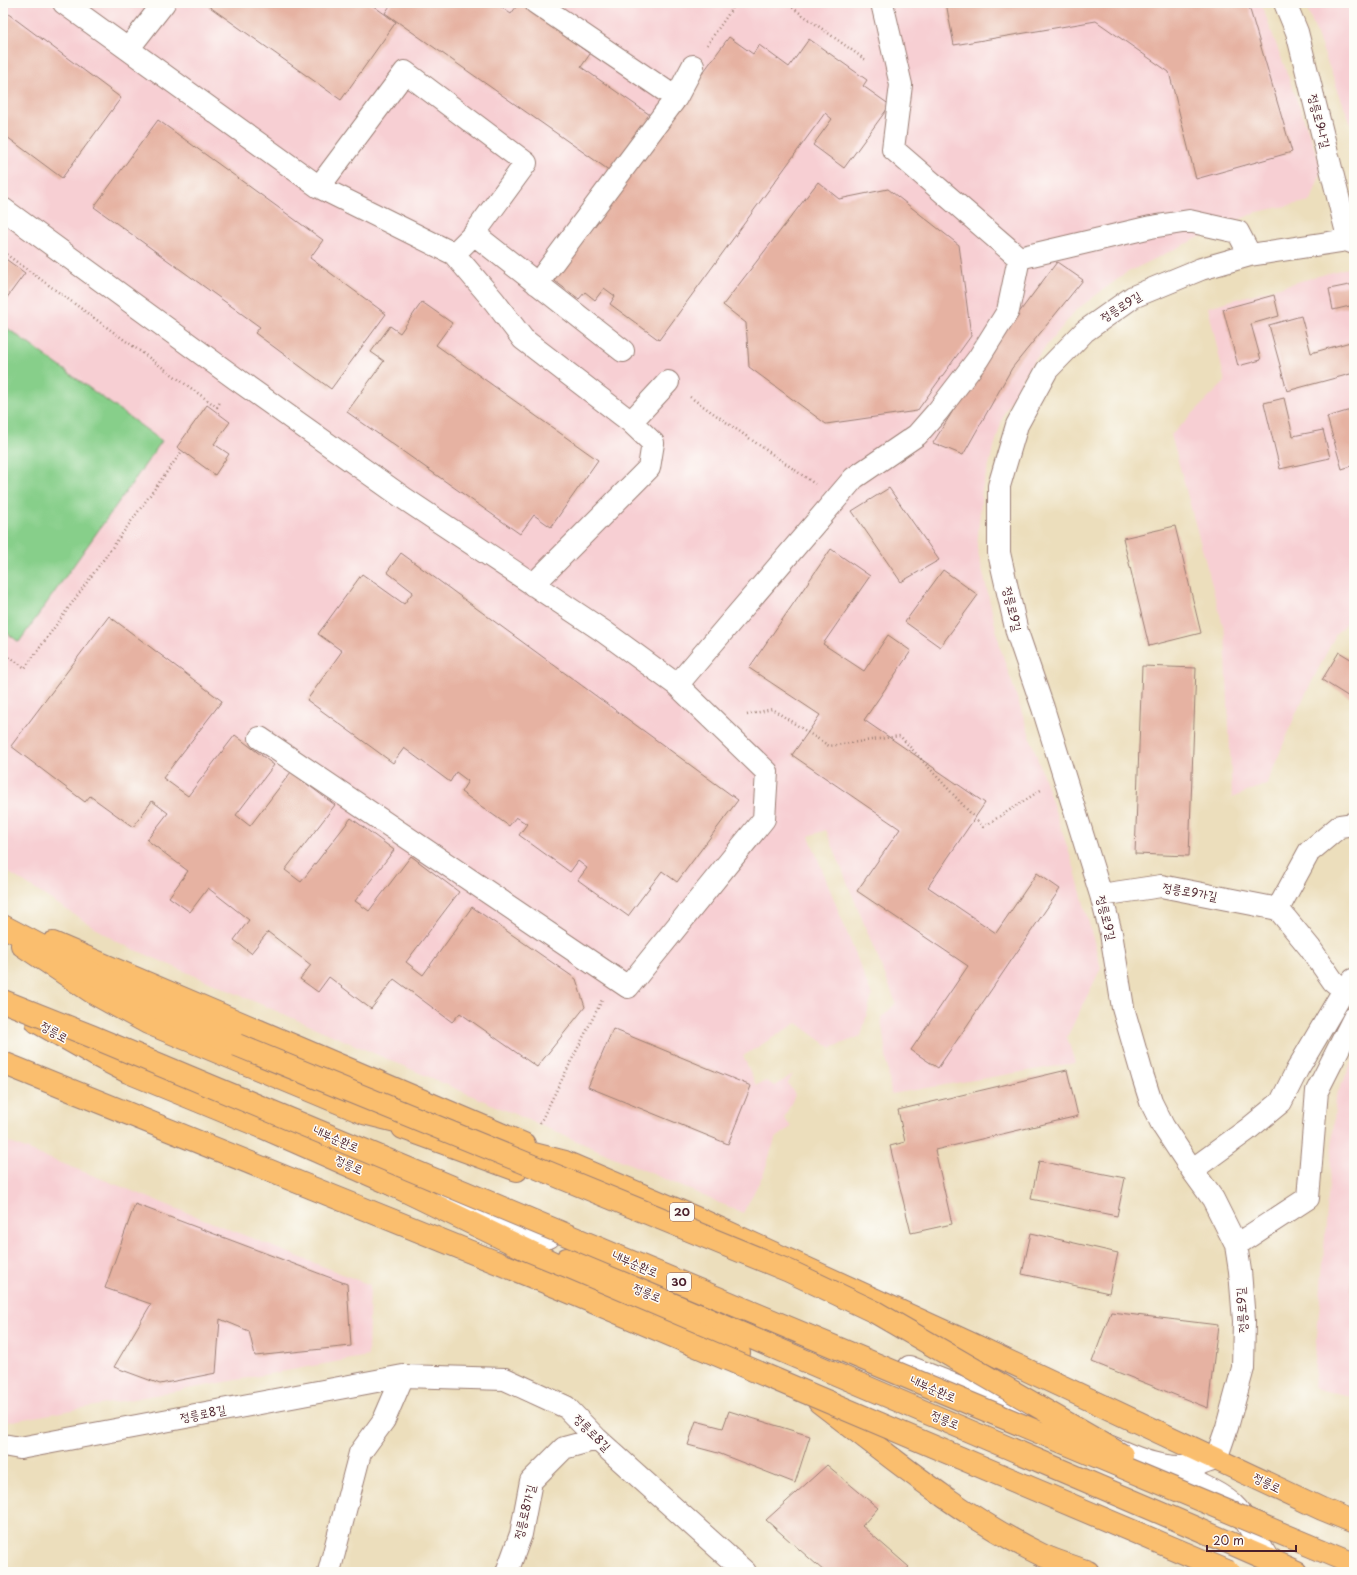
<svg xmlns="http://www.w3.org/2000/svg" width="1357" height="1575" viewBox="0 0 1357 1575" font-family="'Playpen Sans','Poor Story',sans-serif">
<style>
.built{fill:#f7cfd3}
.green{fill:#87cf8a;stroke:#68775a}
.building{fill:#e6b2a2}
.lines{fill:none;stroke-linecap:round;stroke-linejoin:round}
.minor-casing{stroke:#9b7e74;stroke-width:24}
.major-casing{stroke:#9b7e74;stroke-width:24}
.highway-casing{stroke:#9b7e74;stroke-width:24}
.path{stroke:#9b7e74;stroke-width:2.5;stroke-dasharray:1 3;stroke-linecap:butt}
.minor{stroke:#fff;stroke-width:22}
.major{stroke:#fabe6e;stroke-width:22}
.highway{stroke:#fabe6e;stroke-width:22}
.highway-bridge-casing{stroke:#9b7e74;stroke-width:24;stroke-linecap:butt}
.highway-bridge{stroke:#fabe6e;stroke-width:22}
.labels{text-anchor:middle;stroke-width:3;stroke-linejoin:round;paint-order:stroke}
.shield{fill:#fdfcf7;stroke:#806168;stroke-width:1}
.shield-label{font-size:11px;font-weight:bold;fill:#4a1f2b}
.street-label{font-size:12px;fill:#4a1f2b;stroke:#fdfcf7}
</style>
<rect width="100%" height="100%" fill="#fdfcf7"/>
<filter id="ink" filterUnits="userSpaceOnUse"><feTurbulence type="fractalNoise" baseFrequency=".025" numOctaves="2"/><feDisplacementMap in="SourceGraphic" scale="8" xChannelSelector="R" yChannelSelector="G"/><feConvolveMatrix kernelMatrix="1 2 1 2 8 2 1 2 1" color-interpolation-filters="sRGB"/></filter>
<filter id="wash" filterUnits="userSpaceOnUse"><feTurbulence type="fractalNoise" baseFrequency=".012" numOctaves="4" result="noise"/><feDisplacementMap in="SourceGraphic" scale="16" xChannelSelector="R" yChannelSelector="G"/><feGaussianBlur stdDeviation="0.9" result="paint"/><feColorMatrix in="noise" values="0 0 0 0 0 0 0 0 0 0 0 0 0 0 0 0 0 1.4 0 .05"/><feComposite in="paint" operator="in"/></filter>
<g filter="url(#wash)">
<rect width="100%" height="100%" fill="#ecdebc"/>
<path class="built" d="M3,3h1258l61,165 -11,33 -54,11 -59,26 -72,35 -50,37 -46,56 -26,47 -22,76 -5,58 24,103 73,217 27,101 -34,69 8,26 -184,31 -10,-76 15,-15 -70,-173 -17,6 63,160 -11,40 -30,12 -34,-25 -54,33 13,29 10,-4 9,5 18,-12 -5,9 7,12 -11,23 7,9 -16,12 -11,34 -21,40 -626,-271 -114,-73z
M1305,3h49v130z
M1354,266v348l-18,20 -39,77 -30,73 -35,14 -7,-165 -54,-198 54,-53 -17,-75z
M1354,1058v339l-41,-9 23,-292z
M3,1140l367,145 -2,71 -361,66 -4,-5z"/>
<path class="green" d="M3,325l159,116 -143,201 -16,-12z"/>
<g id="blocks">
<path class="building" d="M208,3h161l27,19 -55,78 -134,-95z
M392,3h103l16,11 8,-11h14l48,34 -5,7 14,10 -9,13 72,50 -40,56 -228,-160z
M946,3h302l44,149 -96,27 -27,-107 -73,-51 -142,24z
M3,10l118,88 -59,80 -59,-44z
M729,37l24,17 6,-9 30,22 20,-28 58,41 -4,6 27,19 -46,63 -31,-23 19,-26 -7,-6 -166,227 -49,-36 5,-8 -11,-8 -9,12 -10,-8 -6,7 -27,-20z
M158,120l165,120 -13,18 76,56 -55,75 -76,-56 5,-6 -166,-120z
M818,182l21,17 49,-10 71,56 12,91 -54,75 -91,13 -77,-57 -3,-44 -23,-18z
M3,257l22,16 -22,30z
M1057,262l26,18 -71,88 -49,87 -30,-12 55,-89z
M1354,284v21l-21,5 -4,-21z
M1274,295l5,21 -28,8 10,36 -23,6 -15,-57z
M422,302l30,21 -16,22 162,115 -47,67 -17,-12 -14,19 -173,-122 37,-51 -13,-9 19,-26 10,7z
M1301,316l10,37 43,-12v32l-67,18 -18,-66z
M1284,398l9,38 30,-6 7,28 -50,11 -16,-66z
M207,405l23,17 -16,22 15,10 -14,21 -38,-28z
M1354,409l-1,22 1,34 -12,4 -15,-52z
M889,488l50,72 -38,22 -49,-71z
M1175,526l26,107 -52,13 -26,-108z
M831,549l39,27 -47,68 41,27 24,-36 23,16 -47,69 121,83 -57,84 68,46 41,-60 23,16 -122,179 -27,-18 57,-84 -111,-75 43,-62 -108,-74 28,-40 -71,-47z
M401,553l337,247 -61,82 -15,-11 -34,45 -50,-36 9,-12 -9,-7 -8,11 -51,-37 8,-11 -11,-7 -7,9 -48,-34 7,-11 -12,-9 -6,10 -46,-34 -11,15 -86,-63 35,-49 -24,-17 44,-60 42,30 9,-12 -26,-20z
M943,570l35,25 -38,52 -35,-25z
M109,616l113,85 -59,77 25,18 47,-61 39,30 -38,50 14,11 41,-54 44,33 -50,65 16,12 50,-64 43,32 -39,51 14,10 42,-55 48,36 -53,70 17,13 49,-68 104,72 9,28 -48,60 -77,-54 -8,9 -58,-43 -23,30 -42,-32 -11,15 -18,-13 11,-14 -43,-33 -17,21 -17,-13 15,-20 -41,-32 -18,24 -21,-15 19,-26 -41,-31 21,-27 -16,-12 -19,26 -43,-31 -5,6 -74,-56z
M1339,652l15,9v39l-32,-20z
M1142,666l54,2 -7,188 -54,-2z
M613,1029l138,57 -23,58 -140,-57z
M1067,1070l11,46 -143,34 17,74 -41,9 -21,-87 15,-4 -7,-32z
M1039,1161l86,17 -8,38 -86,-17z
M135,1204l212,80 4,62 -96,10 -6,-25 -29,-12 -4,54 -56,11 -46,-17 37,-63 -46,-16z
M1031,1233l87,20 -9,40 -87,-19z
M1353,1245h1v56h-3z
M1111,1312l107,13 -10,83 -116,-46z
M729,1411l81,25 -15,47 -77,-30 -30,-8 8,-24 27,7z
M827,1465l51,43 -16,18 47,41 -6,5h-78l-59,-52z"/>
</g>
</g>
<g filter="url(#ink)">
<use href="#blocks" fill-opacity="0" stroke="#9b7e74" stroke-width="1"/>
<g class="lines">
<g class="minor-casing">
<path id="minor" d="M64,3l255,184 135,67 40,47 29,38 108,83 22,21 -4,25 -116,117
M536,3l140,95
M1285,3l12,29 52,209 5,2
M128,49l36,-46
M319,187l86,-115 121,91 -52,71 -20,20
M3,209l232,169 170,121 198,132 74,54
M474,234l149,117
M1019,258l132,-31 38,-6 49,11 12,23
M537,284l139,-186 17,-32
M631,422l37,-40
M260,738l368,249 136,-168 3,-47 -90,-87 177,-207 63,-43 21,-24 40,-52 30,-48 11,-53 -126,-109 8,-64 -19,-82
M1101,895l60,-9 117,23 32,39 23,33 11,9
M1278,909l31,-57 31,-26 14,-2
M1192,1170l55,-40 34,-28 16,-32 47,-80 9,-10
M443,1202l106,35
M1236,1245l72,-47 9,-107 37,-73
M909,1367l152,60
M3,1445l17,3 383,-72 102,3 61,28 31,32 148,133
M1106,1445c28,12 55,26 86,21 8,-1 16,-5 24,-7l11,-32 16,-59 1,-47 -4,-50 -4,-26 -23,-46 -21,-29 -29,-44 -12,-24 -8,-25 -20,-69 -12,-75 -10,-38 -58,-187 -26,-76 -18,-79v-67l18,-61 30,-55 38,-39 48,-34 68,-28 49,-14 104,-16
M1164,1469c21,9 59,23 73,40 12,15 21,34 31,50
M329,1572l31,-119 24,-33 19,-44
M507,1572l14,-38 10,-53 33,-33 33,-9"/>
</g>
<g class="major-casing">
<path id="major" d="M53,943l471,201
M22,945l73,49 53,29 216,90 56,14
M37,1022l60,34 31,16 134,55 145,64
M403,1128l114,42
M502,1146l63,16 136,58 275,126 346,163 32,13
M567,1259l601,257 129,56"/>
</g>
<g class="highway-casing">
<path id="highway" d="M3,926l146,77 88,42
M389,1183l350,170
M819,1402c72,55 142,114 223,153 15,7 31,11 46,17"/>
</g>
<path class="path" d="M786,3l81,58
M707,45l29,-42
M3,252l214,155 4,-6
M690,397l125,87
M3,652l22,16 157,-217
M747,715l25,-6 57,37 71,-10 83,91 58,-37
M540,1123l62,-123"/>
<use href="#minor" class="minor"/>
<use href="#major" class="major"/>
<use href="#highway" class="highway"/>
<g class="highway-bridge-casing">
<path id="highway-bridge" d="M3,1001l88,35 1263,528
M237,1045l552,226 86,41 247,143
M3,1063l557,225 669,284"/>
</g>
<use href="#highway-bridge" class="highway-bridge"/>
</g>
</g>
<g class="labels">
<g class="shield">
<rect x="670" y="1203" width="24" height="18" rx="3"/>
<rect x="667" y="1273" width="24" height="18" rx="3"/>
</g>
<g class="shield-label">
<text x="682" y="1216">20</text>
<text x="679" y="1286">30</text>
</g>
<g class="street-label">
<text transform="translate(1319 121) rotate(76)" y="4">정릉로9나길</text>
<text transform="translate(1121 307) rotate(-32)" y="4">정릉로9길</text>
<text transform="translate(1012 609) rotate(77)" y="4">정릉로9길</text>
<text transform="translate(1190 892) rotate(10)" y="4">정릉로9가길</text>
<text transform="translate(1106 918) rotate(76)" y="4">정릉로9길</text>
<text transform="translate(54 1032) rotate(30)" y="4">정릉로</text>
<text transform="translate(336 1139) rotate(23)" y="4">내부순환로</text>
<text transform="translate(349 1165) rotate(24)" y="4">정릉로</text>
<text transform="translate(635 1264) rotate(23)" y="4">내부순환로</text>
<text transform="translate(647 1293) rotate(23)" y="4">정릉로</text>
<text transform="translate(1242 1310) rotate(-93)" y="4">정릉로9길</text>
<text transform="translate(933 1389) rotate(23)" y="4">내부순환로</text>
<text transform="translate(203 1414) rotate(-11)" y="4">정릉로8길</text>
<text transform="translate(945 1420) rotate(23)" y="4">정릉로</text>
<text transform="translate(592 1433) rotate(45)" y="4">정릉로8길</text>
<text transform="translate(1267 1483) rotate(26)" y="4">정릉로</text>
<text transform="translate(525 1512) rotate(-76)" y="4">정릉로8가길</text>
</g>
</g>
<rect width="1357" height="1575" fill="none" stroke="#fdfcf7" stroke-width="16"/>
<path d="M1207 1545v6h89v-6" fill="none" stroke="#4a1f2b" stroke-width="2"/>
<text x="1213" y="1545" font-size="12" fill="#4a1f2b" stroke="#fdfcf7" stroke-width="3" paint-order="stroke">20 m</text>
</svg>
